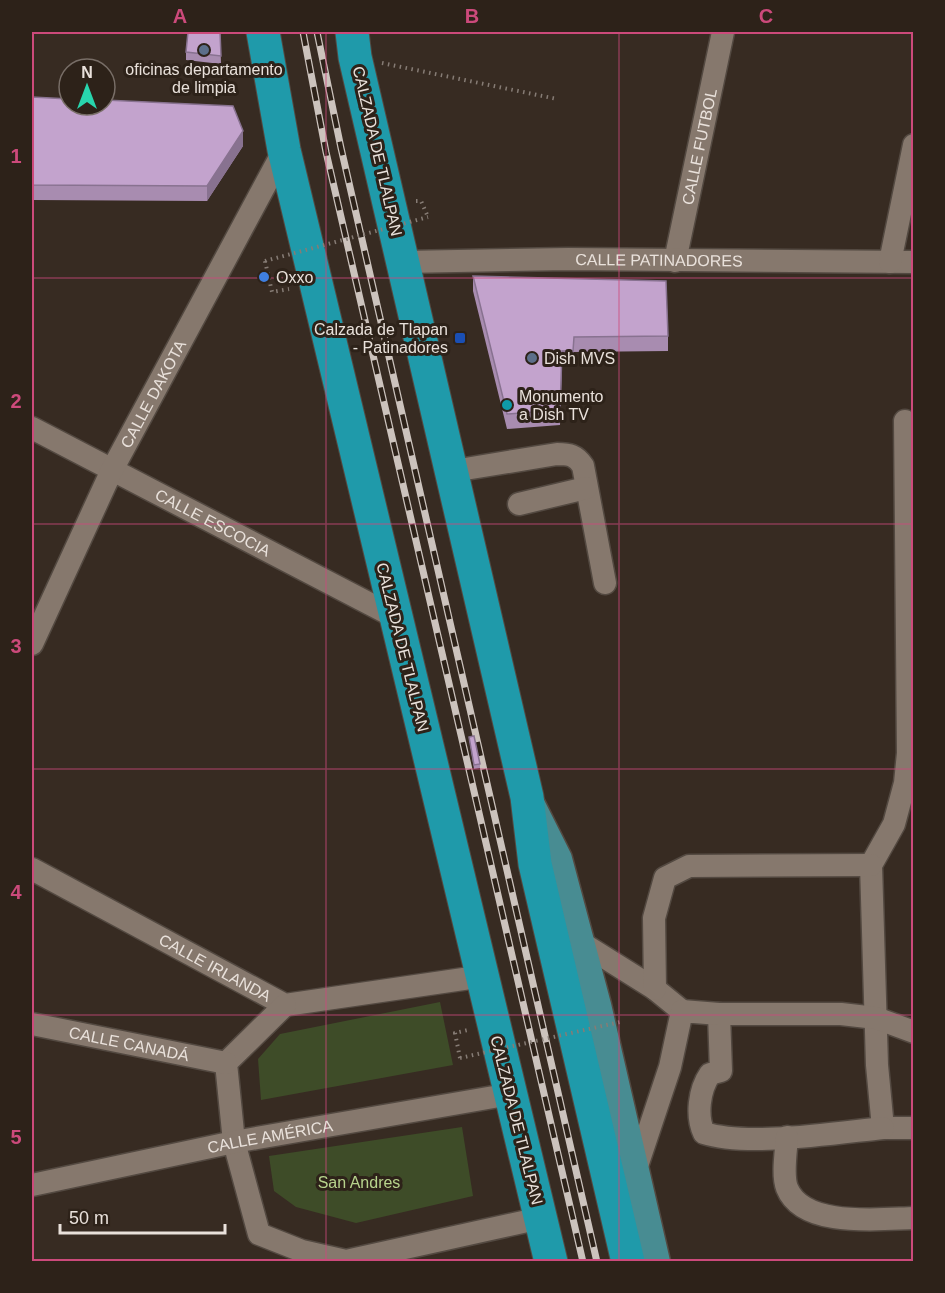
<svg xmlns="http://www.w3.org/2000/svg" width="945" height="1293" viewBox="0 0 945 1293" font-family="Helvetica,sans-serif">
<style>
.green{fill:#3e4c28}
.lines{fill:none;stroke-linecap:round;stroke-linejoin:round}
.minor-casing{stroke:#534941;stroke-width:25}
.major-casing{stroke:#534941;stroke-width:31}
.highway-casing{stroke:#534941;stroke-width:35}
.path{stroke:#867c75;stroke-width:4;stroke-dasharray:1.5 4.5;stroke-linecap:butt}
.minor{stroke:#86786d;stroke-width:22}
.major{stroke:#488c92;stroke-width:28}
.highway{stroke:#1f9aaa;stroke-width:33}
.rail-casing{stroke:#ccc3bd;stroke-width:7}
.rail{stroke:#2d2219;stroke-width:4.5;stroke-dasharray:14;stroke-linecap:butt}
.path-bridge{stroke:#867c75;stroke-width:4;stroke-dasharray:1.5 4.5;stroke-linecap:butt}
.wall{fill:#a88cb0}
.shaded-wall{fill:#887290}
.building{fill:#c3a3cd;stroke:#887290;stroke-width:1.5}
.grid{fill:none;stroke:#cc4a7b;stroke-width:1.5;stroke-opacity:0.55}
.service-dot{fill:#5c6f8a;stroke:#2d2219;stroke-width:2}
.shop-dot{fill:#3f7fe0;stroke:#2d2219;stroke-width:2}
.transit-dot{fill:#1a4fb4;stroke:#2d2219;stroke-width:2}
.culture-dot{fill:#0f9aa8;stroke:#2d2219;stroke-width:2}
.labels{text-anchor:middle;stroke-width:6;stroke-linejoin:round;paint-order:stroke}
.poi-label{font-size:16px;fill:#e9e1db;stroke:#2d2219;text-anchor:start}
.street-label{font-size:16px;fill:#e9e1db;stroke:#2d2219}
.park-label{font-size:16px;fill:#b7d38c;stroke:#2d2219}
.neatline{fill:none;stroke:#cc4a7b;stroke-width:2}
.grid-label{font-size:20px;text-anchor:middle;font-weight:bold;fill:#cc4a7b}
</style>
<rect width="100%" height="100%" fill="#372b22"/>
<path class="green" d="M440,1002l13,63 -192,35 -3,-41 22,-25z
M462,1127l11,69 -117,27 -60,-16 -22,-16 -5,-35z"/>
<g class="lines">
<g class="minor-casing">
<g id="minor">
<path id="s1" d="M675,261l48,-229"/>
<path id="s2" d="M404,262l164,-3 346,3"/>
<path d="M890,262l24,-117"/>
<path d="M905,421l3,332 -3,30 -11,41 -23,41 6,200 6,63h31"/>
<path id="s3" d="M32,428l363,189"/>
<path d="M453,471l104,-17c12,0 19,1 26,12l22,117"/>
<path d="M519,504l67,-16"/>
<path id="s4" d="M32,644l80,-174 172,-320"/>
<path id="s5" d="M32,869l253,136 199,-29"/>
<path d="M580,942l75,47 27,22"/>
<path d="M655,989l-1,-71 11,-40 24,-12 182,-1"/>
<path d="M285,1005l-59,58 8,79 25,92 43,17 44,10 195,-43"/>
<path d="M719,1014l2,57 -11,3c-11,16 -14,42 -6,59 44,14 131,0 179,-5"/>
<path id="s6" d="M32,1024l194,39"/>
<path d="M787,1137c-1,15 -5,38 0,51 16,40 91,31 127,30"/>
<path d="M635,1172l35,-105 12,-56 37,3h122l35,4 38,14"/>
<path id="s7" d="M32,1185l202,-43 277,-48"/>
</g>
</g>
<g class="major-casing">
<path id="major" d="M531,805l27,54 39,146 59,257"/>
</g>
<g class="highway-casing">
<path id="highway" d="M263,32l21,118 267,1112
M352,32l3,25 172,740 8,67 93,398"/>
</g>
<path class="path" d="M382,63l175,36
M416,201h5l7,16
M265,261l7,31 17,-3
M460,1058l-5,-25 13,-3"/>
<use href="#minor" class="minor"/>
<use href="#major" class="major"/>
<use href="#highway" class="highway"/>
<g class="rail-casing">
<path id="rail" d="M303,32l23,120 257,1110
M317,32l24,116 256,1114"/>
</g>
<use href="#rail" class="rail"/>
<path class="path-bridge" d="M265,261l163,-44
M460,1058l160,-36"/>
</g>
<path class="wall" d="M220,32l1,32 -35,-4v-8z
M32,97l211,49 -36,55 -175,-1z
M473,276l195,60v15l-94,1 -1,13 -11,1 -2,59 -53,4 -34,-138z
M469,737l11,27v4l-6,1z"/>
<path class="shaded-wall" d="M243,131v15l-36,55v-15z"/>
<path class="building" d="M188,32h32l1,24 -35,-4z
M32,97l37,2v6h36v-5l128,6 10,25 -36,55 -175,-1z
M473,276l193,5 2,55 -94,1 -1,14h-11l-2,59 -53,4z
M474,736l6,28 -6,1 -5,-28z"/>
<path class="grid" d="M326,32v1230M619,32v1230M32,278h882M32,524h882M32,769h882M32,1015h882"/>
<g class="service-dot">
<circle cx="204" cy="50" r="6"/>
<circle cx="532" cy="358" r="6"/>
</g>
<circle class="shop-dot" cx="264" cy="277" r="6"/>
<rect class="transit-dot" x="454" y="332" width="12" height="12" rx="3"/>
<circle class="culture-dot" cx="507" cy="405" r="6"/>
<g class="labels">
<g class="poi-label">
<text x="204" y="75" text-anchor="middle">oficinas departamento<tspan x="204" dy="18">de limpia</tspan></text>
<text x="276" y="283">Oxxo</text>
<text x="448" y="335" text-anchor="end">Calzada de Tlapan<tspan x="448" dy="18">- Patinadores</tspan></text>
<text x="544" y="364">Dish MVS</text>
<text x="519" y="402">Monumento<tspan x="519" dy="18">a Dish TV</tspan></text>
</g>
<g class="street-label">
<text dy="6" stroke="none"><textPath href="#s1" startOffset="117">CALLE FUTBOL</textPath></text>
<text transform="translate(378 151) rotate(77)" y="6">CALZADA DE TLALPAN</text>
<text dy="6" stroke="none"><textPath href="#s2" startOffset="255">CALLE PATINADORES</textPath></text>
<text dy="6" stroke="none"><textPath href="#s4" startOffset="278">CALLE DAKOTA</textPath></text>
<text dy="6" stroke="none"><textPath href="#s3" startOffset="204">CALLE ESCOCIA</textPath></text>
<text transform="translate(403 647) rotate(76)" y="6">CALZADA DE TLALPAN</text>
<text dy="6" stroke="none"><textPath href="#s5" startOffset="208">CALLE IRLANDA</textPath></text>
<text dy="6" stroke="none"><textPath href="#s6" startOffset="99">CALLE CANADÁ</textPath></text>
<text transform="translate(517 1120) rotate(76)" y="6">CALZADA DE TLALPAN</text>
<text dy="6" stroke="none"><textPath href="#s7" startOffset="243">CALLE AMÉRICA</textPath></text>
</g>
<g class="park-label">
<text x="359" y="1188">San Andres</text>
</g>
</g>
<rect width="945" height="1293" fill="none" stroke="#2d2219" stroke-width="66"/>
<g transform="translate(87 87)"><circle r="28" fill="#2d2219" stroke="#786e67" stroke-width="1.5"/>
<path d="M0-4.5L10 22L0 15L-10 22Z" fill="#28d5ad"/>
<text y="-9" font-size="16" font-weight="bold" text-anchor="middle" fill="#e9e1db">N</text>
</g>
<path d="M60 1224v9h165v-9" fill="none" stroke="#e9e1db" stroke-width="3"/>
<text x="69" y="1224" font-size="18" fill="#e9e1db" stroke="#2d2219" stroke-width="4.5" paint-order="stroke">50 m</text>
<rect x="33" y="33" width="879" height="1227" class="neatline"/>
<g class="grid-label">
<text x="180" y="23">A</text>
<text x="472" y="23">B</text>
<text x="766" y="23">C</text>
<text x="16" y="163">1</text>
<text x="16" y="408">2</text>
<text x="16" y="653">3</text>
<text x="16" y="899">4</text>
<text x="16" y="1144">5</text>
</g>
</svg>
